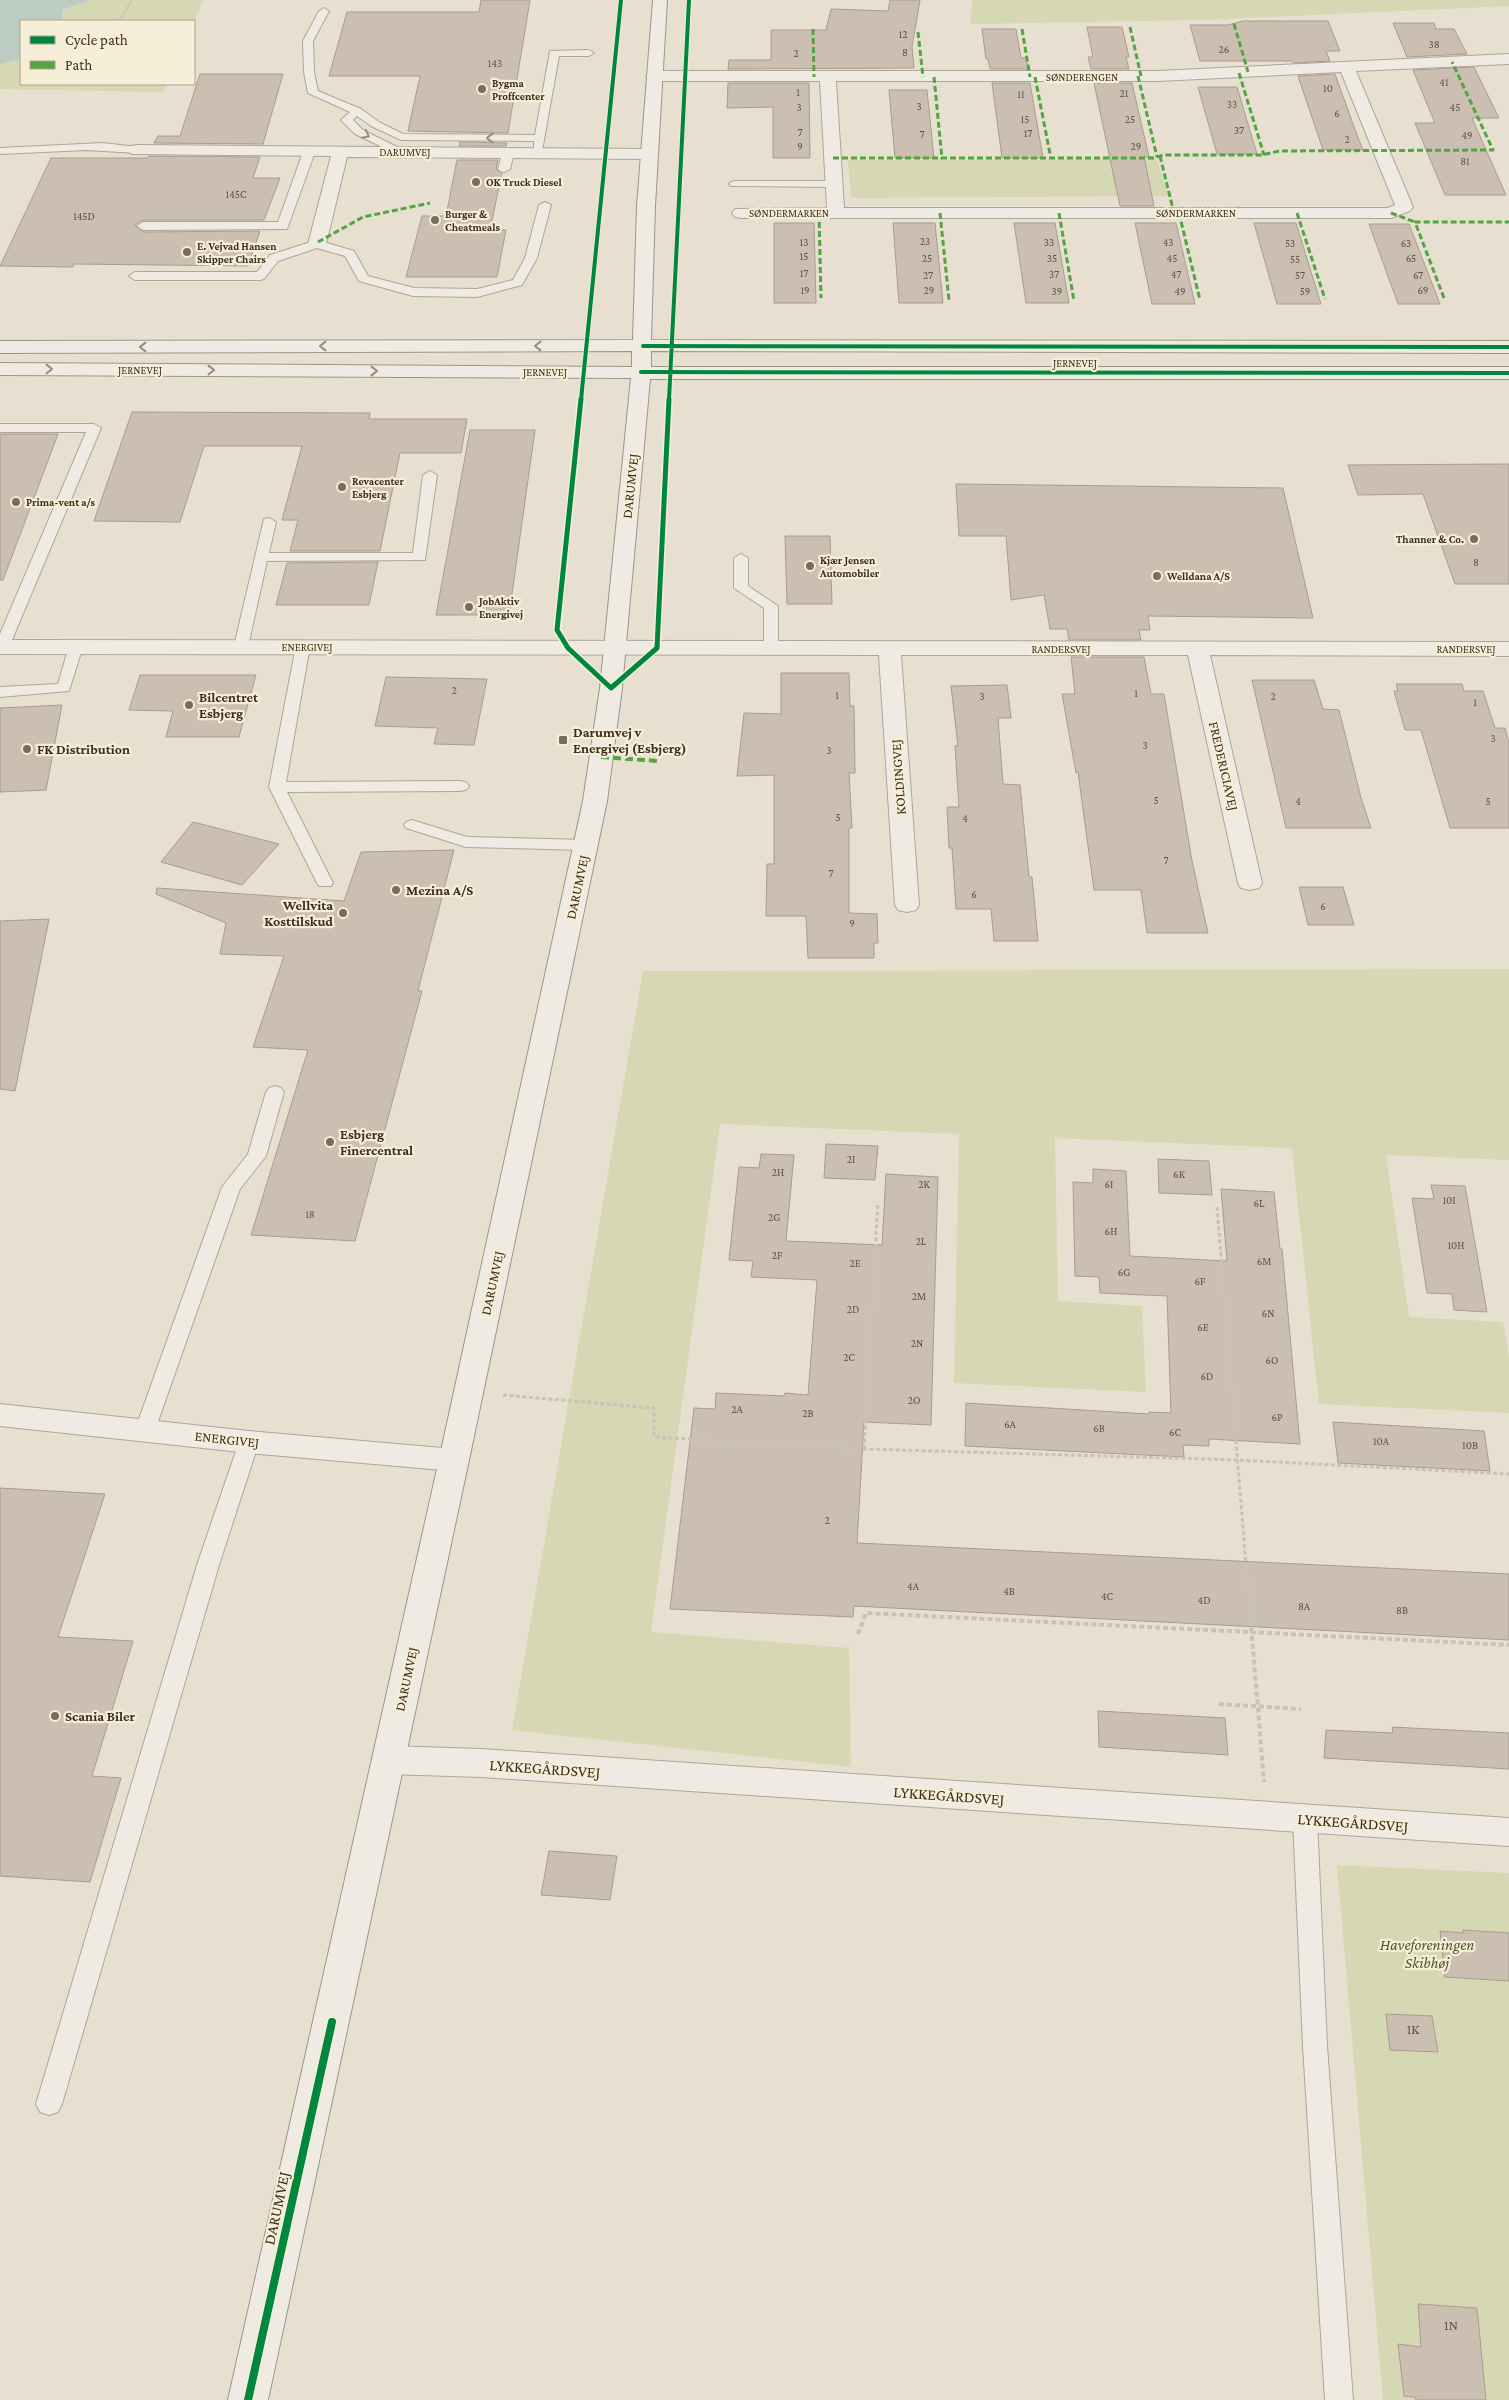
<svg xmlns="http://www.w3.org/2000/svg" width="1509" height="2400" viewBox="0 0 1509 2400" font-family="'Crimson Pro',serif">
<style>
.green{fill:#d6d7b3}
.water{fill:#bcccc2}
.building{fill:#cbbfb2;stroke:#a89c90}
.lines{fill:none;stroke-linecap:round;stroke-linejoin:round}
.lane-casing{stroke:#ada599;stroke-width:2}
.street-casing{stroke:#ada599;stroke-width:2}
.secondary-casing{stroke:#9c958a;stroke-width:2}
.path-far2{stroke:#c8c2b9;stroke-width:2;stroke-dasharray:2.5 1;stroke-linecap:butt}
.path-far1{stroke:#c8c2b9;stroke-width:3;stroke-dasharray:4 2.5;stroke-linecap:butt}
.path{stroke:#c8c2b9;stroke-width:4;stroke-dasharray:5 3;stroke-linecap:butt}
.lane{fill:#efebe3;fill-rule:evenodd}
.street{fill:#efebe3;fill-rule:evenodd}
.secondary{fill:#efebe3;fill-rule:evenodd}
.quiet-far1{stroke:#54a441;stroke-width:3;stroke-dasharray:6 3;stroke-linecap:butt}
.quiet{stroke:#54a441;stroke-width:4;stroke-dasharray:8 4;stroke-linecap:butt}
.cycleway-far2-casing{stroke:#f7eed8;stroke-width:5.5}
.cycleway-far1-casing{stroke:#f7eed8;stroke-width:8}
.cycleway-casing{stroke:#f7eed8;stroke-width:11}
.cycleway-far2{stroke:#00873e;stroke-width:4}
.cycleway-far1{stroke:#00873e;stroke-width:5}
.cycleway{stroke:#00873e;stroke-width:8}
.oneway{stroke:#968c82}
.poi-dot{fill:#786c5e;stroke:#f7eed8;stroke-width:2}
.labels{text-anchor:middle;stroke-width:4.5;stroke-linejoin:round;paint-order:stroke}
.number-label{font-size:11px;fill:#605244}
.far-street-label{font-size:11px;fill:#3d2e20;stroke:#f7eed8}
.far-poi-label{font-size:11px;font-weight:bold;fill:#3d2e20;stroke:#f7eed8;text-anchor:start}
.street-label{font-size:14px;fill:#3d2e20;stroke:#f7eed8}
.poi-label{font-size:14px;font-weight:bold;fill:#3d2e20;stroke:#f7eed8;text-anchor:start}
.near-number-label{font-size:14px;fill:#605244}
.near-street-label{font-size:16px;fill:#3d2e20;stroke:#f7eed8}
.near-park-label{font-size:16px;font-style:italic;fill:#4d5a26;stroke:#f7eed8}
</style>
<rect width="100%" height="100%" fill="#e7e0d1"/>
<path class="green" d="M91,0h112l-9,21h-132v-11z
M972,0h537v6l-307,14 -232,4z
M21,59v25h146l-3,8 -164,-3v-25z
M1157,159l11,37 -317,2 -3,-38z
M1509,969v191l-123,-5 23,162 94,5 6,35v56l-190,-9 -27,-256 -237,-10 3,163 84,5 4,86 -192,-9 5,-249 -239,-10 -69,508 198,16 2,119 -339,-37 131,-759z
M1337,1865l172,8v527h-126z"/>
<path class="water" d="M0,0h91l-29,10v11h-41v38l-21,5z"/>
<path class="building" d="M481,0h49l-22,133 -100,-2 12,-55h-91l18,-64h132z
M890,0h30l-8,47 2,21 -186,1 1,-9h42v-30h55l5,-21 57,2z
M1243,21h85l12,30h-14l4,10 -37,2 -1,-2h-92l-10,-36h38z
M1393,23h41l2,6h18l13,25 -60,3z
M1087,27h35l7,30h-3l3,12h-38l-3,-12h5z
M982,29h34l5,29h5l2,11h-38l-2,-10h-2z
M1474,67l25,51h-27l34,77h-61l-30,-72h20l-22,-53z
M200,74h83l-20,70 -109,-1 4,-7h22z
M1335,74l22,61 6,15h-40l-25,-74z
M728,83h81l1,75h-37v-51l-46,1z
M992,83h38l13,75h-41z
M1094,83h38l17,74h-5l10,49h-34z
M1198,87h39l20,67h-40z
M889,90h38l7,68h-39z
M460,142l47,1 -1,3h-47z
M149,156l111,1 -7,21h27l-16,42h-121l-8,5 8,7 117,-1 -12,35 -174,-2 -1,3 -73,-1 51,-108h97z
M457,160h41l-2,9 6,4 -12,57h16l-9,47h-91l16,-61h24z
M774,223h40l2,80h-42z
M893,223h42l8,80h-44z
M1014,223h41l14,80h-43z
M1135,223h41l19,81h-43z
M1254,223h42l25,81h-44z
M1369,224h40l31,80h-42z
M132,412l238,1 -1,6h98l-6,34h-61l-20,98h-90l8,-31h-16l20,-74h-98l-24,76 -86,-1z
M470,430h65l-26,185h-73z
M0,434h58l-55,146h-3z
M1509,464v120h-54l-32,-90 -65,1 -10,-30z
M956,484l327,4 30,130 -165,-2 2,14h-11l2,10h-72l-2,-11h-17l-6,-34 -33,5 -5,-64h-47z
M785,536h45l2,68h-45z
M378,562l-9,43h-93l11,-42z
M1071,657h73l7,37h13l28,167 16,72h-61l-6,-43h-47l-16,-118 -2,1 -14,-79h13z
M781,673h68l1,33h4l1,67h-6l3,55h-3v85l28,1 1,29h-4v15h-66l-2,-42h-40l1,-52h7v-89l-37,1 7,-63 37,1z
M140,675h116l-17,62h-73l7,-26 -44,-1z
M386,677l101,2 -13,66 -40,-1 4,-16 -63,-2z
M1252,680h62l9,29 16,1 22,88 10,30h-85z
M1396,684h66l2,7h19l12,37h10l4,15v85h-59l-29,-98h-16l-11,-39h4z
M1007,685l4,33h-13l5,66 17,1 9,92h3l6,64h-44l-3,-32h-35l-4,-61h-3l-2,-41h12l-4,-61h3l-7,-60z
M62,705l-16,85 -46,2v-84z
M193,822l86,22 -37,41 -81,-23z
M454,850l-36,141h4l-67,250 -104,-6 57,-185 -55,-3 31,-91 -64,-2 6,-31 -70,-29 1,-6 187,13 17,-49z
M1299,887h44l11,38h-46z
M49,919l-34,172 -15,-2v-168z
M826,1144l52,2 -3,34 -51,-2z
M761,1154l33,1 -8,86 96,4 4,-71 52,3 -7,248 -67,-3 -7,121 652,31v66l-655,-34 -1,11 -183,-8 24,-201 21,1 1,-16 68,3 1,-3 23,2 9,-115 -66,-3 2,-16 -24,-1 10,-93 20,1z
M1158,1159l51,2 3,34 -53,-2z
M1093,1169l33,2 4,85 97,5 -6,-72 53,3 6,57h2l18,195 -91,-5v7l-26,-1 1,12 -219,-11 1,-43 183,11v-2l22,1 -4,-117 -67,-3 -1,-16 -24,-1 -2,-94 20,1z
M1431,1185l34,1 22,126 -33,-2 -2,-16 -25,-1 -15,-95 22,1z
M1333,1422l151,9 6,40 -152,-8z
M0,1488l105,6 -47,143 75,4 -41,135 29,2 -31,104 -90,-6z
M1098,1711l127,7 3,37 -129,-8z
M1392,1727l117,6v36l-185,-11 2,-28 67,3z
M549,1851l68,5 -7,44 -69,-5z
M1463,1930l46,3v48l-64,-4 -5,-46 23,2z
M1386,2014l46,2 6,36 -48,-2z
M1418,2304l59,4 9,92h-70l-1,-3 -11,-1 -6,-52 23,3z"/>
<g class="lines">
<g class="lane-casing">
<path id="lane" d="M324,8l5,3 -16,30 1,31 4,19 43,18 18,13 24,12 132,1 15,-84 39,-1 5,3 -5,3h-30l-17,95h-8v-10l-133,-1 -30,-14 -14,-10 -4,4 10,10 40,20 2,2 -6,3 -44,-21 -14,-14 9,-8 -42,-19 -4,-21 -1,-31 16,-30z
M103,143l34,4 6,3 -6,3 -51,-3 -86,4v-6z
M309,149l6,3 -28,77 -144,1 -6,-4 6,-4h135l25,-70z
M508,150l6,3 -4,16 -6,3 -4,-1 -2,-2 4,-16z
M735,181h99l6,3 -6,3 -103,-1 -2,-2 2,-2z
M545,202l6,3 -14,53 -15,27 -45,12 -64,-1 -54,-15 -14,-25 -28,-8 -39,13 -14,18 -4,1h-125l-6,-4 6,-4h122l13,-17 47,-15 37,11 14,25 46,12 63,1 36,-9 12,-22 14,-53z
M0,424h94l7,4 -92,219 -7,4h-2v-17l86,-202h-86z
M430,471l7,4 -12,85 -158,1 -19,85 -7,4 -5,-1 -2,-3 30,-127 5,-1 7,4 -7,31h144l10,-78z
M741,554l7,4v28l30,20v42l-2,3h-10l-2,-3v-40l-30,-20v-30z
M76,642l7,4 -14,45 -69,6v-10l58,-3 11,-38z
M303,642l7,4 -24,136 175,-1 6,2 2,3 -2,3 -6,2 -174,1 46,91 -2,3h-12l-2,-3 -48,-96 27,-141z
M412,820l55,17 119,3 6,2 2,3 -2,3 -6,2 -120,-3 -60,-19 -2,-3 2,-3z
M275,1086l6,2 3,4 -18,64 -26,33 -85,241 -3,5 -7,2 -7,-2 -3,-5 87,-243 26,-33 18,-62 3,-4z
M249,1435l7,2 3,5 -40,123 -157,539 -4,8 -9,3 -9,-3 -4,-8 161,-539 42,-123 3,-5z
M1305,1809l8,3 4,7 10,227 26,354h-28l-22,-354 -10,-227 4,-7z"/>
</g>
<g class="street-casing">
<path id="street" d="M1509,54v10l-153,7 57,136 -3,4 -19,7h-650l-6,-1 -3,-4 3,-4 92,-1 -7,-127h-166l-8,-5 8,-5h504zM1341,72l54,133 -7,3h-544l-8,-127h322z
M137,145l512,4 6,1 2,4 -2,4 -6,1 -302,-2 -21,87 -3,4h-12l-3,-4 23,-88 -200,-2 -2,-4 2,-4z
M0,640l1509,2v14l-299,-1 52,228 -3,5 -9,2 -9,-2 -3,-5 -50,-228h-287l18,250 -3,5 -9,2 -9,-2 -3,-5 -16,-250 -879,-1z
M0,1404l249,27 205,18 11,3 4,8 -4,8 -11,3 -205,-18 -249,-27z
M389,1746l92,3 1028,69v28l-1028,-69 -92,-3 -12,-4 -5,-10 5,-10z"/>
</g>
<g class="secondary-casing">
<path id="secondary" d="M653,0h14l-12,206 -4,134 858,1v12l-858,-2v16h858v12h-859l-28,309 -15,113 -138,659 -201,940h-40l211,-940 144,-659 17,-113 31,-310 -631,-3v-12l632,4v-16l-632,2v-12l633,-1 4,-134z"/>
</g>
<path class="path-far2" d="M119,21l13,-21"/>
<path class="path-far1" d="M1217,1207l29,358
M503,1395l151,13v29l210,12 374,11 271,14
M864,1449l14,-247"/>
<path class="path" d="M1246,1564l18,218
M858,1634l8,-21 643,32
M1219,1704l82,5"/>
<use href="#lane" class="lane"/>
<use href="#street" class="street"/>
<use href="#secondary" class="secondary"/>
<path class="quiet-far1" d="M1234,24l14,48
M1130,27l11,49
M813,29l1,48
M1022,29l8,48
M918,32l5,45
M1239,73l25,82
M1138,76l19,81
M934,77l8,82
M1035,77l16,82
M1160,156l14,57
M833,158h321l9,-3h99l17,-4 214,-1 -41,-88
M819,213l2,85
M940,213l9,87
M1059,213l15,88
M1179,213l21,87
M1297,213l28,86
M1391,213l24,9
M318,242l45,-25 67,-14
M1444,298l-29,-76h94"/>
<path class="quiet" d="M601,757l57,4"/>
<g class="cycleway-far2-casing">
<path id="cycleway-far2" d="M643,346l866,1
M641,372l868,1
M581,400l40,-400
M669,400l20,-400"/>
</g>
<g class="cycleway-far1-casing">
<path id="cycleway-far1" d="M581,399l-24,231 11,18 43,40 46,-40 12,-249"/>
</g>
<g class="cycleway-casing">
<path id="cycleway" d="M248,2400l84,-378"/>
</g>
<use href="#cycleway-far2" class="cycleway-far2"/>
<use href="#cycleway-far1" class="cycleway-far1"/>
<use href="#cycleway" class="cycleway"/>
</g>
<defs><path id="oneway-chevron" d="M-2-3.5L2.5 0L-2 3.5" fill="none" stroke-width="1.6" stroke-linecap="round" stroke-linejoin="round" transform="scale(1.25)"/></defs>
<g class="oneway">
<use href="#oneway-chevron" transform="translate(366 135) rotate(27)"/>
<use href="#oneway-chevron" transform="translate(490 138) rotate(-180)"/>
<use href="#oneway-chevron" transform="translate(323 346) rotate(180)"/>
<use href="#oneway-chevron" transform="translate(538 346) rotate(180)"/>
<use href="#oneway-chevron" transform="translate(143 347) rotate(180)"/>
<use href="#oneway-chevron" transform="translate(49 369)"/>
<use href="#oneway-chevron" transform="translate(211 370)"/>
<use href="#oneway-chevron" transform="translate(374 371)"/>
</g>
<g class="poi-dot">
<circle cx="482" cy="89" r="5"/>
<circle cx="476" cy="182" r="5"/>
<circle cx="435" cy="220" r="5"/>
<circle cx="187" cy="252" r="5"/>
<circle cx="342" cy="487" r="5"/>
<circle cx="16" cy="502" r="5"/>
<circle cx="1474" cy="539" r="5"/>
<circle cx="810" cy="566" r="5"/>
<circle cx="1157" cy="576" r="5"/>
<circle cx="469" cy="607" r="5"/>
<circle cx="189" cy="705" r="5"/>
<rect x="558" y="735" width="10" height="10" rx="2.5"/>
<circle cx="27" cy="749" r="5"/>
<circle cx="396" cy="890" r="5"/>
<circle cx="343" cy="913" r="5"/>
<circle cx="330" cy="1142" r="5"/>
<circle cx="55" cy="1716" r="5"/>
</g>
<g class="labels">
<g class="number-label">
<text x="903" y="38">12</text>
<text x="1434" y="48">38</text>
<text x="1224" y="53">26</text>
<text x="905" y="56">8</text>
<text x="796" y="57">2</text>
<text x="495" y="67">143</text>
<text x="1444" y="86">41</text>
<text x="1328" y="92">10</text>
<text x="798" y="96">1</text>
<text x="1124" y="97">21</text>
<text x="1021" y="98">11</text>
<text x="1232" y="108">33</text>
<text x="919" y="110">3</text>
<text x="799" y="111">3</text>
<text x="1455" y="111">45</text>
<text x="1337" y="117">6</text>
<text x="1025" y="123">15</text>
<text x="1130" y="123">25</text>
<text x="1239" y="134">37</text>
<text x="800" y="136">7</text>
<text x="1028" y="137">17</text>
<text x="922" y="138">7</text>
<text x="1467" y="139">49</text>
<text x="1347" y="143">2</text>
<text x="800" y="150">9</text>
<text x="1136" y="150">29</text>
<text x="1465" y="165">81</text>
<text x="236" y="198">145C</text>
<text x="84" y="220">145D</text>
<text x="925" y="245">23</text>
<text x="804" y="246">13</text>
<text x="1049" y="246">33</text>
<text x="1168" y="246">43</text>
<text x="1290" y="247">53</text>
<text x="1406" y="247">63</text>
<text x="804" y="260">15</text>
<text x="927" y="262">25</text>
<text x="1052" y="262">35</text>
<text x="1172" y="262">45</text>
<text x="1411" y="262">65</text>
<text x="1295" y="263">55</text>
<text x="804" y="277">17</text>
<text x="1054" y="278">37</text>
<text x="1176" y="278">47</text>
<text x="928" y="279">27</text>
<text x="1300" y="279">57</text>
<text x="1418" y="279">67</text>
<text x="805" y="294">19</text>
<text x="929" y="294">29</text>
<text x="1423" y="294">69</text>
<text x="1057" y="295">39</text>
<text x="1180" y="295">49</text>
<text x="1305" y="295">59</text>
<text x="1476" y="566">8</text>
<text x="454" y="694">2</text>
<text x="1136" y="697">1</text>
<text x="837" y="699">1</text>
<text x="982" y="700">3</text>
<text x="1273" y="700">2</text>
<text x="1475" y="706">1</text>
<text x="1493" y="742">3</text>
<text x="1145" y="749">3</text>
<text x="829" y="754">3</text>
<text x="1156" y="804">5</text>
<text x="1298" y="805">4</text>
<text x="1488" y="805">5</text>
<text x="838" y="821">5</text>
<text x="965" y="822">4</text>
<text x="1166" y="864">7</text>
<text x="831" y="877">7</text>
<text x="974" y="898">6</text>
<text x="1323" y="910">6</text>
<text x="852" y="927">9</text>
<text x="851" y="1163">2I</text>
<text x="778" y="1176">2H</text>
<text x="1179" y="1178">6K</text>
<text x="924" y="1188">2K</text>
<text x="1109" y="1188">6I</text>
<text x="1449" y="1204">10I</text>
<text x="1259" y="1207">6L</text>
<text x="310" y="1218">18</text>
<text x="774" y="1221">2G</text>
<text x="1111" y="1235">6H</text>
<text x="921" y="1245">2L</text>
<text x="1456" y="1249">10H</text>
<text x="777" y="1259">2F</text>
<text x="1264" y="1265">6M</text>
<text x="855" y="1267">2E</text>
<text x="1124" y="1276">6G</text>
<text x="1200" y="1285">6F</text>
<text x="919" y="1300">2M</text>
<text x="853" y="1313">2D</text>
<text x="1268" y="1317">6N</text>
<text x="1203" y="1331">6E</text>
<text x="917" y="1347">2N</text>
<text x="849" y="1361">2C</text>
<text x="1272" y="1364">6O</text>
<text x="1207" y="1380">6D</text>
<text x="914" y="1404">2O</text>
<text x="737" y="1413">2A</text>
<text x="808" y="1417">2B</text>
<text x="1277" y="1421">6P</text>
<text x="1010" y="1428">6A</text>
<text x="1099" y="1432">6B</text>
<text x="1175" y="1436">6C</text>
<text x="1381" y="1445">10A</text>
<text x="1470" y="1449">10B</text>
<text x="827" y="1524">2</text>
<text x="913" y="1590">4A</text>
<text x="1009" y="1595">4B</text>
<text x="1107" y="1600">4C</text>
<text x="1204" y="1604">4D</text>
<text x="1304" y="1610">8A</text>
<text x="1402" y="1614">8B</text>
</g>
<g class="far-street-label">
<text x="1082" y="81">SØNDERENGEN</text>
<text x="405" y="156">DARUMVEJ</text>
<text x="789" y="217">SØNDERMARKEN</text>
<text x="1196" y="217">SØNDERMARKEN</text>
<text x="1075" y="367">JERNEVEJ</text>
<text x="140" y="374">JERNEVEJ</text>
<text x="545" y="376">JERNEVEJ</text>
<text x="307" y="651">ENERGIVEJ</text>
<text x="1061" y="653">RANDERSVEJ</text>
<text x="1466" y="653">RANDERSVEJ</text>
</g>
<g class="far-poi-label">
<text x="492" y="87">Bygma<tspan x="492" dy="13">Proffcenter</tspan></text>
<text x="486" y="186">OK Truck Diesel</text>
<text x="445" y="218">Burger &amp;<tspan x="445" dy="13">Cheatmeals</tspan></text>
<text x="197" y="250">E. Vejvad Hansen<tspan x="197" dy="13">Skipper Chairs</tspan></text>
<text x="352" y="485">Revacenter<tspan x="352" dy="13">Esbjerg</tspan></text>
<text x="26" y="506">Prima-vent a/s</text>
<text x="1464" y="543" text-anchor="end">Thanner &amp; Co.</text>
<text x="820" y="564">Kjær Jensen<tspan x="820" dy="13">Automobiler</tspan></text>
<text x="1167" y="580">Welldana A/S</text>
<text x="479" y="605">JobAktiv<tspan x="479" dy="13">Energivej</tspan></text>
</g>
<g class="street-label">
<text transform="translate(630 486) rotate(-84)" y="5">DARUMVEJ</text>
<text transform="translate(1224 766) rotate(77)" y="5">FREDERICIAVEJ</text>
<text transform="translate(898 777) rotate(-94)" y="5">KOLDINGVEJ</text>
<text transform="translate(577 887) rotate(-78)" y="5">DARUMVEJ</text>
<text transform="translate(492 1283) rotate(-78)" y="5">DARUMVEJ</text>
<text transform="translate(227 1439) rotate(6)" y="5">ENERGIVEJ</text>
<text transform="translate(406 1679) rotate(-78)" y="5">DARUMVEJ</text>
</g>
<g class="poi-label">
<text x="199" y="702">Bilcentret<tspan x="199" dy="16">Esbjerg</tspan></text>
<text x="573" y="737">Darumvej v<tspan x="573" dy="16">Energivej (Esbjerg)</tspan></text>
<text x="37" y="754">FK Distribution</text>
<text x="406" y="895">Mezina A/S</text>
<text x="333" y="910" text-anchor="end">Wellvita<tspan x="333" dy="16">Kosttilskud</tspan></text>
<text x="340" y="1139">Esbjerg<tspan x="340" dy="16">Finercentral</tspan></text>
<text x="65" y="1721">Scania Biler</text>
</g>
<g class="near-number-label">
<text x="1413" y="2034">1K</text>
<text x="1451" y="2330">1N</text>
</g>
<g class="near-street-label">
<text transform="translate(545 1768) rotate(4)" y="6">LYKKEGÅRDSVEJ</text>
<text transform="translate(949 1795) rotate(4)" y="6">LYKKEGÅRDSVEJ</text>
<text transform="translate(1353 1822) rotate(4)" y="6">LYKKEGÅRDSVEJ</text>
<text transform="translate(276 2208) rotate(-78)" y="6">DARUMVEJ</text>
</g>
<g class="near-park-label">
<text x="1427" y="1950">Haveforeningen<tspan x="1427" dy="18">Skibhøj</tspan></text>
</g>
</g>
<rect x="20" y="20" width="175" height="65" fill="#f7eed8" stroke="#ada18e"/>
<rect x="30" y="36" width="25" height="8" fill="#00873e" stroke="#ada18e"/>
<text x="65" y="45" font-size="15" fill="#3d2e20">Cycle path</text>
<rect x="30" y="61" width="25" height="8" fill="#54a441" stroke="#ada18e"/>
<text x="65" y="70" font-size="15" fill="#3d2e20">Path</text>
</svg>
